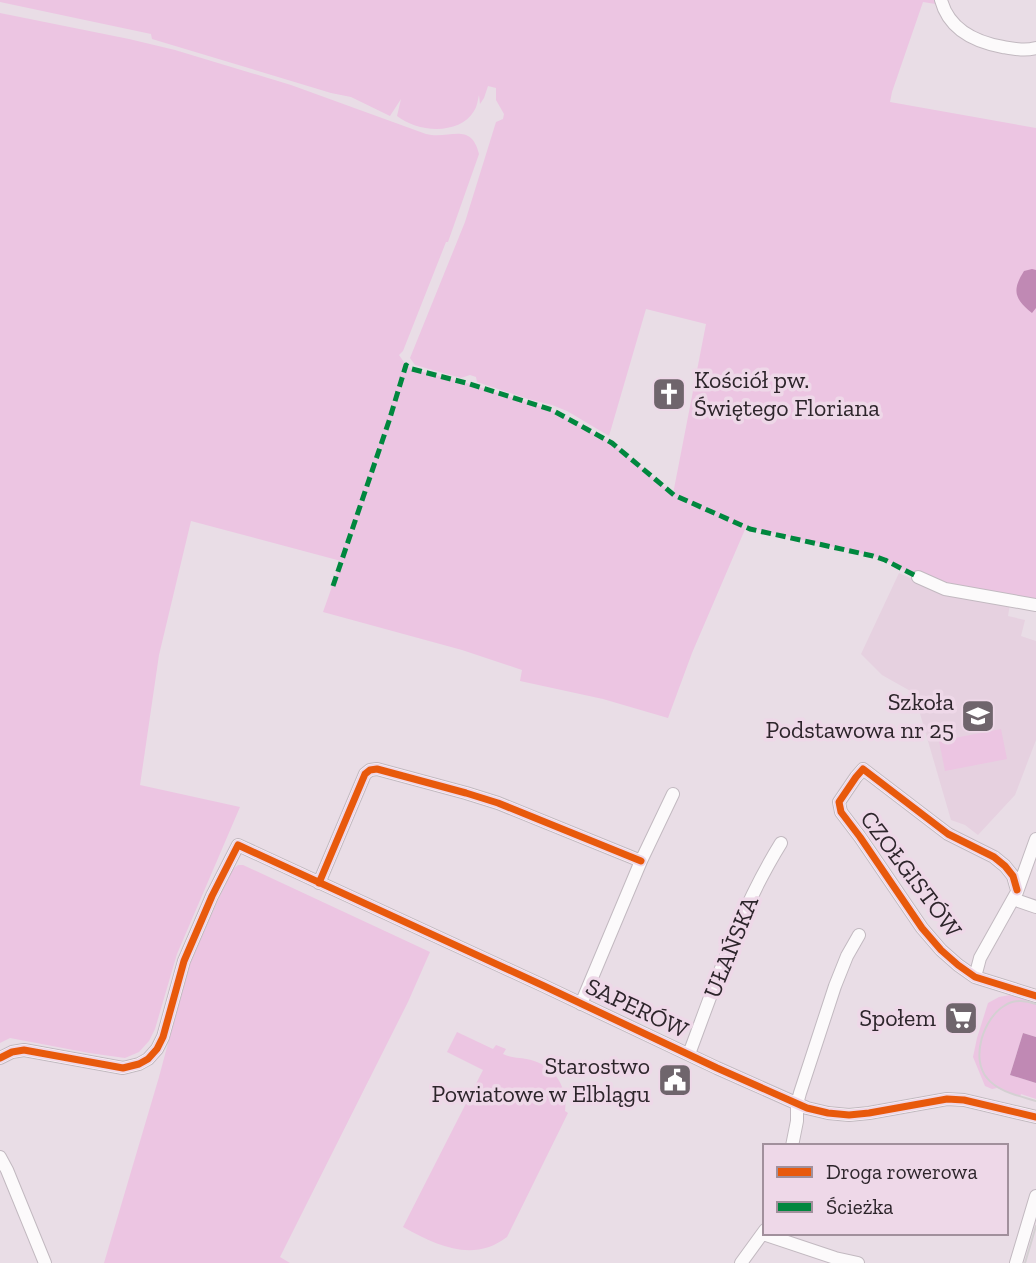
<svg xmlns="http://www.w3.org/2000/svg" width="1036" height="1263" viewBox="0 0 1036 1263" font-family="'Zilla Slab',serif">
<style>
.built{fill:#e6d1e0}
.green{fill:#ecc5e2}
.water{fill:#c089b4}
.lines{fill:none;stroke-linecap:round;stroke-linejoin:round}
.minor-casing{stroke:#c2b9c0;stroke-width:14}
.minor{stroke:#fcfafb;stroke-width:12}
.tram{stroke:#d4d0d2;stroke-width:2}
.quiet{stroke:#00873e;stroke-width:5;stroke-dasharray:10 5;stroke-linecap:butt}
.cycleway-casing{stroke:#eed8e8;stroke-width:11}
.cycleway{stroke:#e8590c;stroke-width:7}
.labels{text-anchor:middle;stroke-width:7;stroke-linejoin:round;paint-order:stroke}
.poi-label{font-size:24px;fill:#2d252b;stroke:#eed8e8;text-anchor:end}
.street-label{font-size:24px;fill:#2d252b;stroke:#eed8e8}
</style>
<rect width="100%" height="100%" fill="#e9dde6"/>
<path class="built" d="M899,573l45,20 66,11 -2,12 17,4 -4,16 15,5v99l-21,55 -37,40 -13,-10 -14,-5 -37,-127 -32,-18 -21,-21z"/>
<path class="green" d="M0,0h941l1,5 -19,-3 -31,90 -2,10 146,26v477l-118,-28 -33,-17 -12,-4 -127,-29 -54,126 -24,65 -65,-19 -83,-18 2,-11 -60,-20 -139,-38 18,-51 -150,-40 -32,134 -19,130 100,22 -63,147 -22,75 -6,12 -10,11 -14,6 -36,-5 -79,-15 -10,5v-1030l129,26 46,11 116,35 135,49c23,6 45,-13 53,20l-31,88h-2l-43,109 -4,4 7,10 6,4 58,15 82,26 60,33 61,51 33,-170 -60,-15 -37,127 -42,-25 -15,-6 -24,-6 -51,-17 -1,-5 -6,-2 -9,3 -46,-13 -5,-7 55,-136 31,-100 7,-3 1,-5 -8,-14v-12l-8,-2 -4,12 -4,6 -1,-9c-1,4 -2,12 -5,16 -15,25 -57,21 -77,5l4,-17 -11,17 -39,-19 -20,-4 -179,-54 -1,-5 -151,-32z
M1001,729l6,30 -62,12 -6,-30z
M238,865h5l187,87 -22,50 -128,255 10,6h-186l55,-186 31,-116 42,-91z
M1010,995l26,6v36l-13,-4 -13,42 26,8v16l-15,-5 -1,3 -23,-9 -5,1 -7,-3 -12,-29 4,-19 11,-35 11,-6z
M457,1032l36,17 3,-4 10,4 -3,5c10,5 18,3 28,6 24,6 37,28 34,51l3,2 -61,124c-34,26 -69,9 -104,-10l80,-157 -36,-18z"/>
<path class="water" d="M1032,269l4,1v38l-4,5c-18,-14 -20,-23 -8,-42z
M1023,1033l13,4v46l-26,-8z"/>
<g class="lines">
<g class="minor-casing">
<path id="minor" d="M941,0c8,30 34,42 62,47 12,2 22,4 33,1
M918,577l27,12 91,16
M319,883l46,-109 5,-4 7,-1 89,24 32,10 143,58
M1017,890l-4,-14 -8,-10 -11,-9 -46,-23 -85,-65 -7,8 -17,25 2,10 19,25 62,91 19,22 17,15 17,12 61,19
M1013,899l23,8
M975,977l5,-19 37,-66 19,-53
M581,1004l60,-143 32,-67
M689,1054c27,-72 51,-145 92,-211
M0,1058l12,-6 12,-2 99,18 16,-4 9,-5 9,-10 6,-12 21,-76 28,-65 26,-51 306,141 173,82 90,40 21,5 21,2 20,-2 78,-14 17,1 72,17
M792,1146l5,-25v-17l3,-11 35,-107 12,-30 12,-21
M0,1157l7,13 38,93
M763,1234l72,24 23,5
M741,1263l24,-33
M1016,1263l20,-67"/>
</g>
<use href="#minor" class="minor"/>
<path class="tram" d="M1036,1004c-11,-4 -22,-5 -32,2 -20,12 -34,52 -17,72 11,14 33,18 49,23
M1025,1263l11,-37"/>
<path class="quiet" d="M333,586l56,-165 17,-56 6,4 58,15 82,26 60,33 62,52 76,34 123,27 12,4 33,17"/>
<g class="cycleway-casing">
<path id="cycleway" d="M319,883l46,-109 5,-4 7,-1 89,24 32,10 143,58
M1017,890l-4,-14 -8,-10 -11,-9 -46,-23 -85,-65 -7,8 -17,25 2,10 19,25 62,91 19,22 17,15 17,12 61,19
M0,1058l12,-6 12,-2 99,18 16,-4 9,-5 9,-10 6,-12 21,-76 28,-65 26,-51 306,141 173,82 90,40 21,5 21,2 20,-2 78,-14 17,1 72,17"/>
</g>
<use href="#cycleway" class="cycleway"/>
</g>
<defs>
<g id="church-square" transform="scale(1.75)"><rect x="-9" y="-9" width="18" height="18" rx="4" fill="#6f656c" stroke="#eed8e8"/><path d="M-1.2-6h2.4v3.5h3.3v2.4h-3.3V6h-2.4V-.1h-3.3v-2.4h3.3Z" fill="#fff"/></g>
<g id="school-square" transform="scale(1.75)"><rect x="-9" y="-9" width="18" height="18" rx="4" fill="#6f656c" stroke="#eed8e8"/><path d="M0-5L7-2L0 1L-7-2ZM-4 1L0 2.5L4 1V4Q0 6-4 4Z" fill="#fff"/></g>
<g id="supermarket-square" transform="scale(1.75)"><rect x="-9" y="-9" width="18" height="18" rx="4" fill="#6f656c" stroke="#eed8e8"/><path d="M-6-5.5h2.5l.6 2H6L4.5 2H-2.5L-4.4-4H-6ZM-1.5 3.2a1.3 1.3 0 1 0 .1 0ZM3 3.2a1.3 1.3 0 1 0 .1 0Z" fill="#fff"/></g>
<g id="civic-square" transform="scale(1.75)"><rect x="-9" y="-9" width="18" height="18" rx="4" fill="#6f656c" stroke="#eed8e8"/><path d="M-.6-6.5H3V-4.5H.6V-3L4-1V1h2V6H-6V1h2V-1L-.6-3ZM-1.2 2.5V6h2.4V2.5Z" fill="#fff"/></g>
</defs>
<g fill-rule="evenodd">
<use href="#church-square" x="669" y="394"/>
<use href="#school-square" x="978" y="716"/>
<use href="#supermarket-square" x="961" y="1018"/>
<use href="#civic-square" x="675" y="1080"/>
</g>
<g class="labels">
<g class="poi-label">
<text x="694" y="388" text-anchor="start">Kościół pw.<tspan x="694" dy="28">Świętego Floriana</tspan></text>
<text x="954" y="710">Szkoła<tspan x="954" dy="28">Podstawowa nr 25</tspan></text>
<text x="936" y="1026">Społem</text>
<text x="650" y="1074">Starostwo<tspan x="650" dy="28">Powiatowe w Elblągu</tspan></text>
</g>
<g class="street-label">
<text transform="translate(911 874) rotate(53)" y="8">CZOŁGISTÓW</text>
<text transform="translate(731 947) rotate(-68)" y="8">UŁAŃSKA</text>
<text transform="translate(637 1008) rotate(25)" y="8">SAPERÓW</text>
</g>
</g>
<rect x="763" y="1144" width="245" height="91" fill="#eed8e8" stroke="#a1909c" stroke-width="2"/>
<rect x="777" y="1167" width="35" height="10" fill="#e8590c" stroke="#a1909c" stroke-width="2"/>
<text x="826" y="1179" font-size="21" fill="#2d252b">Droga rowerowa</text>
<rect x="777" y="1202" width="35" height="10" fill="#00873e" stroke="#a1909c" stroke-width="2"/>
<text x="826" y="1214" font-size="21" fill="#2d252b">Ścieżka</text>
</svg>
